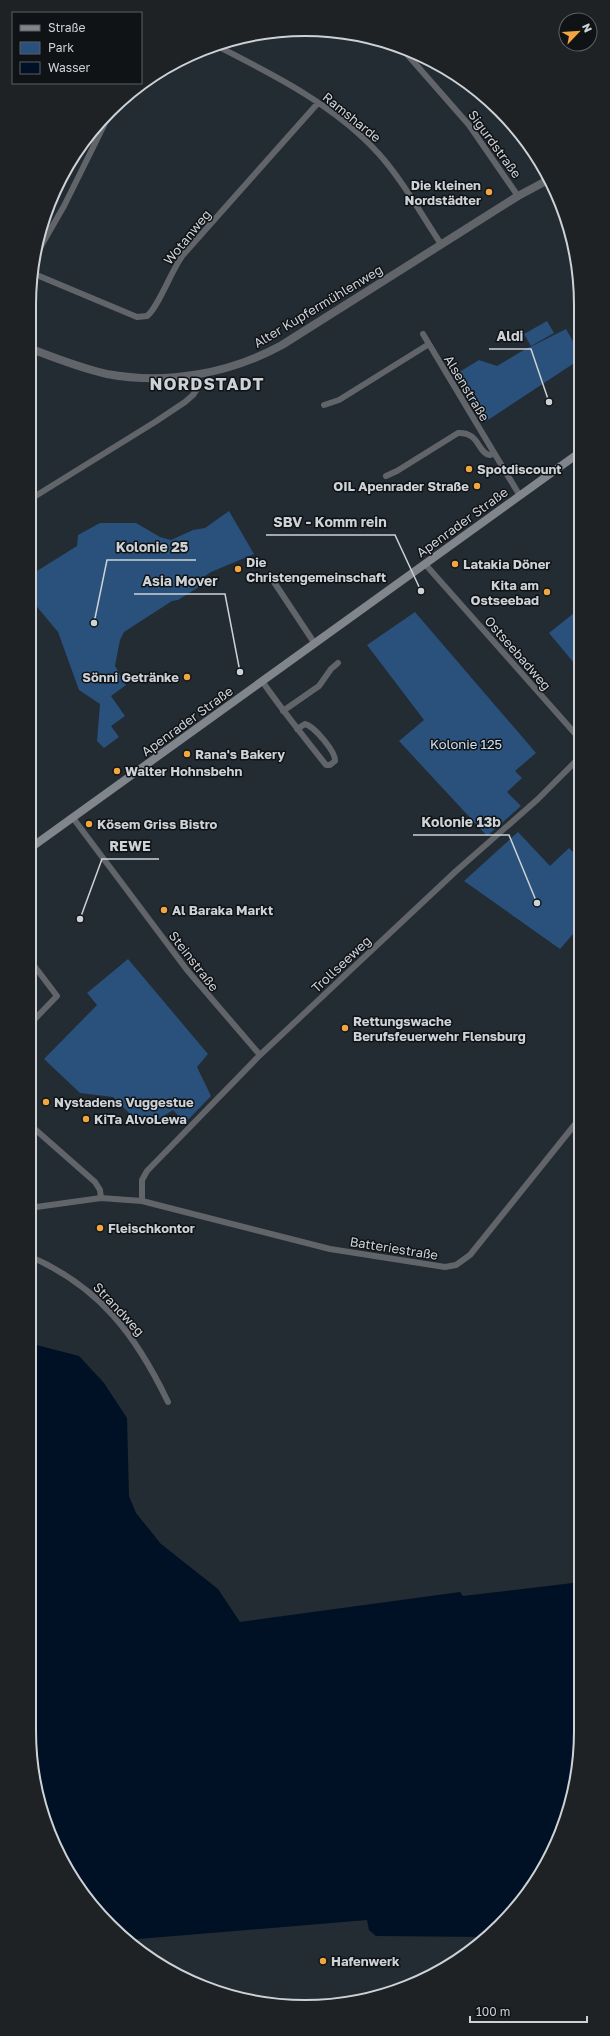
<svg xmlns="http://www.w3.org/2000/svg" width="610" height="2036" viewBox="0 0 610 2036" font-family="'Golos Text',sans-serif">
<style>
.green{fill:#29517b}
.water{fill:#001125}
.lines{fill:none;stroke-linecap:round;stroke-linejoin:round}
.minor{stroke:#616569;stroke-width:6}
.tertiary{stroke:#616569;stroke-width:8}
.secondary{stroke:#80868c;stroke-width:8}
.poi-dot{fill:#f1a63f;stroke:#101316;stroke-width:1.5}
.labels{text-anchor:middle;stroke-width:3;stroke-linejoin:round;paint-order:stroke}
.street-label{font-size:13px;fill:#cdd2d7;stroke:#101316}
.poi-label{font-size:13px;font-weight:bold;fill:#cdd2d7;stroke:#101316;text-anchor:start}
.park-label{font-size:13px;fill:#d0e1f3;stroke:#101316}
.district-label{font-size:17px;font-weight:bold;letter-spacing:1px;fill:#cdd2d7;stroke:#101316}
.rim{fill:none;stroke:#cdd2d7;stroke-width:2}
.leader{fill:none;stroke:#cdd2d7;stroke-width:1.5}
.callout-dot{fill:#cdd2d7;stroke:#101316;stroke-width:1.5}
.callout-label{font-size:14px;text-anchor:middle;font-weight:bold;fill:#cdd2d7;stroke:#101316;stroke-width:3;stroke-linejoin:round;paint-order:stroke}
</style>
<rect width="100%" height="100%" fill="#232b33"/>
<path class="green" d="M547,321l7,12 -23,13 -7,-12z
M566,329l13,23v8l-94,62 -29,-48 23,-14 18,6 25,-15z
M229,511l25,43 -43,18 -12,8 3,5 -24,15 -6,1 -48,31 -4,8 -5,26 11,19 -15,11 14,20 -14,10 8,11 -15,11 -7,-7 3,-37 -21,-14 -21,-58 -25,-30 -1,-28 45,-28 1,-11 22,-12h36l24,14 11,3 22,-10 12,-2z
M579,609v60l-30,-36z
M415,612l121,141 -21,18 7,7 -15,14 14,14 -34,30 -88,-95 25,-21 -57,-75z
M518,832l32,34 19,-18 11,11v67l-20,23 -96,-68z
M128,959l80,95 -11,13 14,29 -26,27 -12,-13 -20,13 -6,-7 -8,7 -26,-26 -33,-4 -36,-34 53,-54 -10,-12z"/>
<path class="water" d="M29,1343l50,13 25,27 23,35 2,78 7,17 25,31 57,45 22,33 220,-30 3,4 118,-14v149l-5,54 -16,51 -25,48 -50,53 -109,-1 -7,-6 -2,-10 -241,20 -28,-27 -48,-77 -16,-51 -5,-54z"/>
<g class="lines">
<path class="minor" d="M215,45c57,29 120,60 164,109 24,27 42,60 62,90
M405,52l64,73 49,71
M33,260l31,-54 49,-99
M32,273l105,44 10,-1c11,-8 25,-47 36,-61l135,-152
M423,334l97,162
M324,405l15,-5 90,-56
M386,476l11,-5 61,-38c22,-1 19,20 32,22l4,-2
M29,500l126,-78 30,-20 8,-7 4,-6v-15
M425,564l154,174
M270,576l45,68
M29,667l2,-1
M262,681c20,29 42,56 64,84h4l5,-4c1,-9 -21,-35 -30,-37l-8,5
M283,711l36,-25 12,-17 7,-6
M73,818l114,152 73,85
M29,959l28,37 -28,29
M29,1124l66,58 5,8 1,8
M142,1201v-21l5,-9 113,-116 195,-183 83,-73 41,-41
M29,1208l72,-10 41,3 188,48 115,18 11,-2 14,-10 110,-137
M29,1256c70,30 107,79 139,146"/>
<path class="tertiary" d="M29,348c26,10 51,20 78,26 59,11 122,0 175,-29l236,-149 30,-16"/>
<path class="secondary" d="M29,849l550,-396"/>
</g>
<g class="poi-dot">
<circle cx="489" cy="192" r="4"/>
<circle cx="469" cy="469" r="4"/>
<circle cx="477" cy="486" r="4"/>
<circle cx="455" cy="564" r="4"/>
<circle cx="238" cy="569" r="4"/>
<circle cx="547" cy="592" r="4"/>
<circle cx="187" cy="677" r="4"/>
<circle cx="187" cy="754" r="4"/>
<circle cx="117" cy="771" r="4"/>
<circle cx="89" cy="824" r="4"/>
<circle cx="164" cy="910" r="4"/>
<circle cx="345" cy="1028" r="4"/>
<circle cx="46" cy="1102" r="4"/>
<circle cx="86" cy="1119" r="4"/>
<circle cx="100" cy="1228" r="4"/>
<circle cx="323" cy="1961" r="4"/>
</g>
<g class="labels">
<g class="street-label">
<text transform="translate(352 117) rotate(39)" y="5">Ramsharde</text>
<text transform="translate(495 144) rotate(54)" y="5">Sigurdstraße</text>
<text transform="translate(187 237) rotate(-51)" y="5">Wotanweg</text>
<text transform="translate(318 306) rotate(-31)" y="5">Alter Kupfermühlenweg</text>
<text transform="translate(467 388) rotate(59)" y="5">Alsenstraße</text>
<text transform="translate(462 522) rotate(-36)" y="5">Apenrader Straße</text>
<text transform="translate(518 653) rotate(49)" y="5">Ostseebadweg</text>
<text transform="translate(187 721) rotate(-36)" y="5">Apenrader Straße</text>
<text transform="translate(194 961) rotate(52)" y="5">Steinstraße</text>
<text transform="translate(341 964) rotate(-43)" y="5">Trollseeweg</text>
<text transform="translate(394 1248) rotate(9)" y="5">Batteriestraße</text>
<text transform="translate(119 1309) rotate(47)" y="5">Strandweg</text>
</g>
<g class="poi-label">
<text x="481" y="190" text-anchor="end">Die kleinen<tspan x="481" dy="15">Nordstädter</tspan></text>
<text x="477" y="474">Spotdiscount</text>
<text x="469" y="491" text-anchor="end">OIL Apenrader Straße</text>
<text x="246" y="567">Die<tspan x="246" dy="15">Christengemeinschaft</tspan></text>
<text x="463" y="569">Latakia Döner</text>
<text x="539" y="590" text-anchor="end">Kita am<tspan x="539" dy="15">Ostseebad</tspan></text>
<text x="179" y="682" text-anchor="end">Sönni Getränke</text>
<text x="195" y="759">Rana's Bakery</text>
<text x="125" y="776">Walter Hohnsbehn</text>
<text x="97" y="829">Kösem Griss Bistro</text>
<text x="172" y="915">Al Baraka Markt</text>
<text x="353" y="1026">Rettungswache<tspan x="353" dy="15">Berufsfeuerwehr Flensburg</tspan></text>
<text x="54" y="1107">Nystadens Vuggestue</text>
<text x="94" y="1124">KiTa AlvoLewa</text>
<text x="108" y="1233">Fleischkontor</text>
<text x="331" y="1966">Hafenwerk</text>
</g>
<g class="park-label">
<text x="466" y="749">Kolonie 125</text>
</g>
<g class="district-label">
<text x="207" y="390">NORDSTADT</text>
</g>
</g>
<path d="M0 0H610V2036H0ZM305 36H305A269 269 0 0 1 574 305V1731A269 269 0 0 1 305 2000H305A269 269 0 0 1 36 1731V305A269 269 0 0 1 305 36Z" fill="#1f2225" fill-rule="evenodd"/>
<path class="rim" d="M305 36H305A269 269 0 0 1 574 305V1731A269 269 0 0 1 305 2000H305A269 269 0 0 1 36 1731V305A269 269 0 0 1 305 36Z"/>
<path class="leader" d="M549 402L531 349H489M421 591L395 535H266M94 623L107 560H196M240 672L225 594H134M537 903L509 835H413M80 919L102 859H159"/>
<g class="callout-dot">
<circle cx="549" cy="402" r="4"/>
<circle cx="421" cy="591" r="4"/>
<circle cx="94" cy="623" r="4"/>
<circle cx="240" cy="672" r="4"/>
<circle cx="537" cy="903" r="4"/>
<circle cx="80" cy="919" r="4"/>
</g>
<g class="callout-label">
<text x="510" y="341">Aldi</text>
<text x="330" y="527">SBV - Komm rein</text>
<text x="152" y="552">Kolonie 25</text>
<text x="180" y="586">Asia Mover</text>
<text x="461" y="827">Kolonie 13b</text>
<text x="130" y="851">REWE</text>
</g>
<rect x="12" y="12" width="130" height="72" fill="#101316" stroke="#5c5f63"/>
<rect x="20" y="25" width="20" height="6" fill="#80868c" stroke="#5c5f63"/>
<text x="48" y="32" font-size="12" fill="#cdd2d7">Straße</text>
<rect x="20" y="42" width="20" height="12" fill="#29517b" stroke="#5c5f63"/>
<text x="48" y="52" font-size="12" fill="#cdd2d7">Park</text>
<rect x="20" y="62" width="20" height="12" fill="#001125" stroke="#5c5f63"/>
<text x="48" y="72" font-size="12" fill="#cdd2d7">Wasser</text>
<g transform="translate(578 32) rotate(65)"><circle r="19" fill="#101316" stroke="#5c5f63"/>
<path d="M0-3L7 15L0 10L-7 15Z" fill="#f1a63f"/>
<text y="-6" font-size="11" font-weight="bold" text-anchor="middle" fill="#cdd2d7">N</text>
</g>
<path d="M470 2016v6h117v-6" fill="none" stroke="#cdd2d7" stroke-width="2"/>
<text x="476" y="2016" font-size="12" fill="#cdd2d7" stroke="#101316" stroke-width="3" paint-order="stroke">100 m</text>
</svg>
